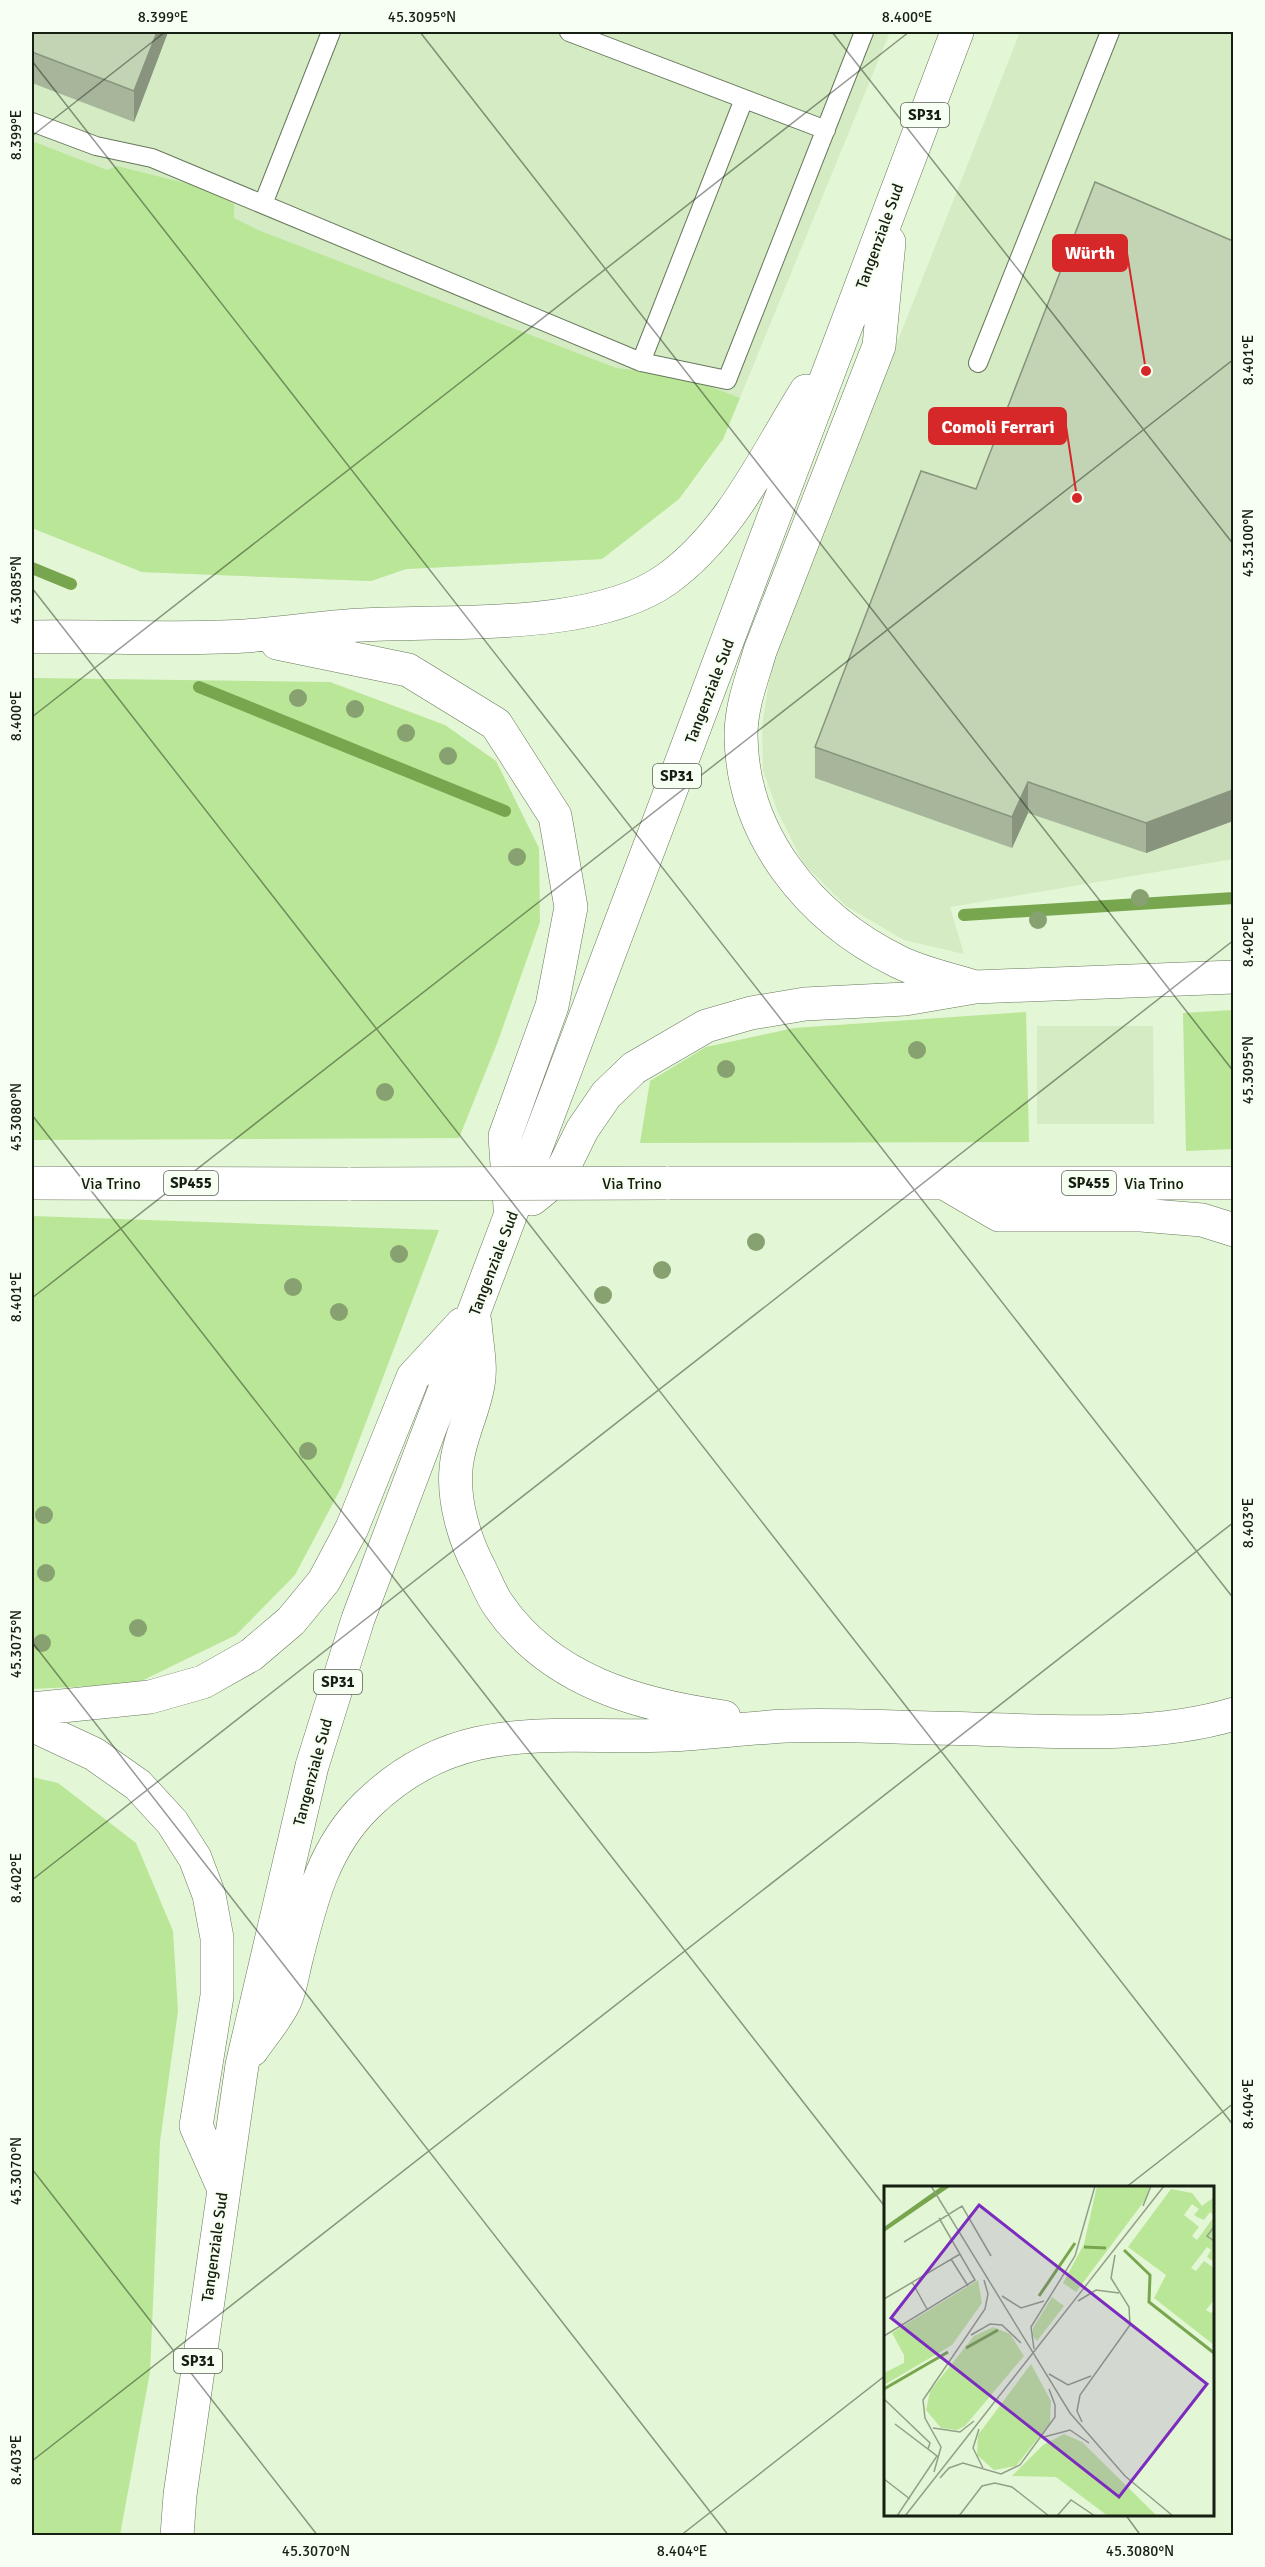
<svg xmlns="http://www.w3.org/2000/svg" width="1265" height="2567" viewBox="0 0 1265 2567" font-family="Signika,sans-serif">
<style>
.built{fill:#d4ebc4}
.green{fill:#bae698}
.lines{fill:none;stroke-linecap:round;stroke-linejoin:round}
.stream{stroke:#77a64e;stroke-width:12}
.service-casing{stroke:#67785b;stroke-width:20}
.primary-casing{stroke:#67785b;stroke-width:34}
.service{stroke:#fff;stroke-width:18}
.primary{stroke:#fff;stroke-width:33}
.primary-bridge-casing{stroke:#67785b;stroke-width:34;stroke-linecap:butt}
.primary-bridge{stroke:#fff;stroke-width:33}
.tree{fill:#87a170}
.wall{fill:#a7b69b}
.shaded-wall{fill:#88947e}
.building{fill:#c2d4b4;stroke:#88947e;stroke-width:1.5}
.ticks{fill:none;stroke:#171e12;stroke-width:1.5;stroke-opacity:0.45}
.labels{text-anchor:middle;stroke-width:4.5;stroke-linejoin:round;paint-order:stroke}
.shield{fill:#f7fff2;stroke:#5a6255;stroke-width:1.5}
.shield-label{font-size:15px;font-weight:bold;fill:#171e12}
.street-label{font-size:16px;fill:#171e12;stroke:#f7fff2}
.inset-river{fill:none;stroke:#77a64e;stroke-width:3}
.inset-road{fill:none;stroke:#91a087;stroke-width:1.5}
.view{fill:#7b2cbf;fill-opacity:0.15;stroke:#7b2cbf;stroke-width:3}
.inset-edge{fill:none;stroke:#171e12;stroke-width:3}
.leader{fill:none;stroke:#d62828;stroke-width:2}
.callout-dot{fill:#d62828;stroke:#f7fff2;stroke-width:2}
.callout{fill:#d62828;stroke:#d62828;stroke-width:2}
.callout-label{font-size:18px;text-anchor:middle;font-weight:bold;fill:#fff}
.neatline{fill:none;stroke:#171e12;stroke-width:2}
.ticks-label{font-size:15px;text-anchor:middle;fill:#171e12}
</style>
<rect width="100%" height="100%" fill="#e3f6d5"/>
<path class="built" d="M32,32h858l-167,407 -44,60 -77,60 -196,10 -35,12 -229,-9 -110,-44z
M1020,32h213v827l-283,48 14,47 -60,-14 -58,-34 -43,-43 -26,-53 -14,-40 -1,-44 11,-70z
M1037,1026h116l1,98h-117z"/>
<path class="green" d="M32,141l75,29 10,-4 88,22 29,16v14l24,12 358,138 67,8 57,22 -17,41 -44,60 -77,60 -196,10 -35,12 -229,-9 -110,-44z
M32,678l298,4 115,43 51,36 43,87 1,74 -42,119 -39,97 -427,2z
M1233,1010v139l-47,2 -3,-138z
M1026,1012l3,130 -389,1 10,-62 56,-34 88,-19z
M32,1216l407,14 -98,258 -46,87 -59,60 -101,49 -103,5z
M32,1777l26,6 78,60 37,88 5,80 -18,131 -10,230 -30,163h-88z"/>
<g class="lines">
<path class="stream" d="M32,568l39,16
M199,687l306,124
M964,915l270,-17"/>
<g class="service-casing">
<path id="service" d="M569,32l257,98
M32,122l64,24 56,12 489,204 86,18 137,-348
M263,204l68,-172
M641,362l103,-263
M978,363l132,-331"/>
</g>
<g class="primary-casing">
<path id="primary" d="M889,242l-10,104 -119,305c-8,28 -19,55 -19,84 1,101 69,183 156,226 23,12 53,18 78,26
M32,637c70,-1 142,3 213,-1 39,-3 78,-9 117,-11 87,-5 233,6 305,-46 64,-46 98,-123 139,-188
M277,643l131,27 88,54 59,92 16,91 -19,99 -47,130 5,71
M32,1183l319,1
M666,1183h568
M946,1184l53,31h142l61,5 32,10
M532,1199l27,-22 23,-47 24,-35 28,-27 72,-42 45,-13 54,-9 100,-5 70,-12 259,-10
M475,1322c1,19 7,45 3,63 -5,29 -20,55 -22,84 -3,33 9,72 24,100 6,12 11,26 19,37 52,75 140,99 225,111
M32,1709l118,-12 53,-15 48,-27 40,-34 33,-40 28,-53 61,-151 49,-53
M32,1725l62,29 44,31 34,37 23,36 14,37 8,43v58l-21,130 27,61
M252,2050c11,-16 25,-32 33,-49 6,-13 8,-31 12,-45 14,-56 27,-109 70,-151 92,-90 187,-65 302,-70 39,-2 78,-7 117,-9 48,-2 97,1 146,2 96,1 209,14 302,-14
M177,2536l3,-41 62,-430 70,-299 46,-147 599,-1587"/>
</g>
<use href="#service" class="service"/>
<use href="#primary" class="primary"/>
<g class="primary-bridge-casing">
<path id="primary-bridge" d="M351,1184l315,-1"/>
</g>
<use href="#primary-bridge" class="primary-bridge"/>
</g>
<g class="tree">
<circle cx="298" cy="698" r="9"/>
<circle cx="355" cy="709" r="9"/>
<circle cx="406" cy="733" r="9"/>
<circle cx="448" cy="756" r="9"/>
<circle cx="517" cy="857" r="9"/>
<circle cx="1140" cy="898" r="9"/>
<circle cx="1038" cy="920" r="9"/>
<circle cx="917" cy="1050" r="9"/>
<circle cx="726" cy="1069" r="9"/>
<circle cx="385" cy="1092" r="9"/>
<circle cx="756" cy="1242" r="9"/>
<circle cx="399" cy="1254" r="9"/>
<circle cx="662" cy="1270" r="9"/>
<circle cx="293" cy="1287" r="9"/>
<circle cx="603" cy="1295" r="9"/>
<circle cx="339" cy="1312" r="9"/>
<circle cx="308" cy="1451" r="9"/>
<circle cx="44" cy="1515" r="9"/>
<circle cx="46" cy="1573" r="9"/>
<circle cx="138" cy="1628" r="9"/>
<circle cx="42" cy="1643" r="9"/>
</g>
<path class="wall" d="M32,32h136l-34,90 -102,-39z
M1233,241v580l-87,32 -118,-40 -16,35 -197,-70v-31l161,-258z"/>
<path class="shaded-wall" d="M157,32h11l-34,90v-31z
M1028,782v31l-16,35v-31z
M1233,790v31l-87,32v-30z"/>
<path class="building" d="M32,32h125l-23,59 -102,-39z
M1095,182l138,59v549l-87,33 -118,-41 -16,35 -197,-70 106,-276 55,18z"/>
<path class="ticks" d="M420,32l814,1040M832,32l402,513M32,61l1202,1538M32,136l133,-104M32,588l1202,1538M32,717l877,-685M32,1115l854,1093M32,1298l1202,-939M32,1642l697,894M32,1880l1202,-940M32,2169l286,367M1125,2188l109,-85M32,2461l1202,-939M1125,2514l16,22M680,2536l206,-161"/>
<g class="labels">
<g class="shield">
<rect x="901" y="103" width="48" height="24" rx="4.5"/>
<rect x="653" y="764" width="48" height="24" rx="4.5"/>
<rect x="164" y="1171" width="54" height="24" rx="4.5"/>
<rect x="1062" y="1171" width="54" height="24" rx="4.5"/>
<rect x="314" y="1670" width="48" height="24" rx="4.5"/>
<rect x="174" y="2349" width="48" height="24" rx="4.5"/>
</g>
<g class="shield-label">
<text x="925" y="120">SP31</text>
<text x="677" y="781">SP31</text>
<text x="191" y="1188">SP455</text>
<text x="1089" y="1188">SP455</text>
<text x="338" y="1687">SP31</text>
<text x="198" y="2366">SP31</text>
</g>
<g class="street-label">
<text transform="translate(879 236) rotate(-70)" y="6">Tangenziale Sud</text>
<text transform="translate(709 691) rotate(-69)" y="6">Tangenziale Sud</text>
<text x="111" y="1189">Via Trino</text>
<text x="632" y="1189">Via Trino</text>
<text x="1154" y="1189">Via Trino</text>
<text transform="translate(493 1263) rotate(-69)" y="6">Tangenziale Sud</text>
<text transform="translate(312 1772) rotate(-75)" y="6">Tangenziale Sud</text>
<text transform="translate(214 2247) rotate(-82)" y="6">Tangenziale Sud</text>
</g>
</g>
<g transform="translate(884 2186)">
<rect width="330" height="330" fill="#e3f6d5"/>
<path d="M213,0h53l-5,14 -69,92 -13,-9 21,-39zM287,3l21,4 10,13 12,-9v18l-4,-3 -6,8 -7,-3 -3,-2 5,-6 -7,-5 -8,11 15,12 -7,9 5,4 17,-23v45l-7,-5 4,-7 -4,-3 -16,21 5,3 8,-10 10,7v32l-8,10 5,3 3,-3v35l-60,-47 12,-23 -38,-28zM94,94l4,23 -30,42 -68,40v-12l20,-10v-8l-12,-22zM168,111l12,9 -27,35 -5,-6 1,-7zM109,141l17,7 14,22 -59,70 -8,4 -16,-2 -15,-18 4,-19 44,-55zM147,178l20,37 -1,22 -34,43 -22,4 -17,-15 1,-20zM180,248l18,8 75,74h-49l-52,-39 -44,-1 31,-31z" fill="#bae698"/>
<path d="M58,0h9l-67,46v-5z" fill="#77a64e"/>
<path class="inset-river" d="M200,61l22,1M240,64l26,25 -1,27 65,51M155,110l36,-53M82,162l32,-18M0,203l64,-37"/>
<path class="inset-road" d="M47,0l139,227 55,63 48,40M259,20l8,-20M330,41l-7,9 7,5M20,56l58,-36 29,50M67,73l17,27M28,96l15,27M118,110l19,12 23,-7M0,113l76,-45M194,115l18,-11 23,3M87,149l19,-11 12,1 19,18M0,150l91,-56 -36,-62M150,163l-3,-22 44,-71 20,-70M165,188l19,11 23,-9M0,213l46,44 -2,6M198,236l-5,-11 3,-16 50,-70 -1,-18 -18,-29 4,-23M11,238l42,32 -40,60M49,242l27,4 14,-11M95,243l-6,19 10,20M160,251l26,-7 19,13M50,286l7,-25 -16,-29 -2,-18 62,-91 3,-15 -4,-14M56,292l9,-10 14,-5 38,11 19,-9 35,-48v-12l-6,-16M0,293l26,20M21,330l259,-330M75,330l23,-30 13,-3 17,4 37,29M173,330l14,-16 24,16"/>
<path class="view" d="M95,19l228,179 -88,113 -228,-179z"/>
<rect width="330" height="330" class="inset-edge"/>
</g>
<path class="leader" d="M1146 371L1127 253M1077 498L1066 426"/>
<g class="callout-dot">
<circle cx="1146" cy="371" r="6"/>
<circle cx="1077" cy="498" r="6"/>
</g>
<g class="callout">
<rect x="1053" y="235" width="74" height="36" rx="6"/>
<rect x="929" y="408" width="137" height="36" rx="6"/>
</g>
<g class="callout-label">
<text x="1090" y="259">Würth</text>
<text x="998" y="433">Comoli Ferrari</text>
</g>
<rect width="1265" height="2567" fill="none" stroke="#f7fff2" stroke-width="66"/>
<rect x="33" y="33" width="1199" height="2501" class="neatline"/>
<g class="ticks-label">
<text x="163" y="22">8.399°E</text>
<text x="422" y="22">45.3095°N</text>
<text x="907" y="22">8.400°E</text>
<text transform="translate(16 135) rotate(-90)" y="5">8.399°E</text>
<text transform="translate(1248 360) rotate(-90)" y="5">8.401°E</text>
<text transform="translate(1248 543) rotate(-90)" y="5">45.3100°N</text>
<text transform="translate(16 590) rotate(-90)" y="5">45.3085°N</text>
<text transform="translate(16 716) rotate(-90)" y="5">8.400°E</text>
<text transform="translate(1248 942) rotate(-90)" y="5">8.402°E</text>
<text transform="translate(1248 1070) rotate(-90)" y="5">45.3095°N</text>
<text transform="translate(16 1117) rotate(-90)" y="5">45.3080°N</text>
<text transform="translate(16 1297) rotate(-90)" y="5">8.401°E</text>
<text transform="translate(1248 1523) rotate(-90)" y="5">8.403°E</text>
<text transform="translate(16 1644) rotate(-90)" y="5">45.3075°N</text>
<text transform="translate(16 1878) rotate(-90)" y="5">8.402°E</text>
<text transform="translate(1248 2104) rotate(-90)" y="5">8.404°E</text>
<text transform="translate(16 2171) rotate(-90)" y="5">45.3070°N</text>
<text transform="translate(16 2460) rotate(-90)" y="5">8.403°E</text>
<text x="316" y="2556">45.3070°N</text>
<text x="682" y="2556">8.404°E</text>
<text x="1140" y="2556">45.3080°N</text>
</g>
</svg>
